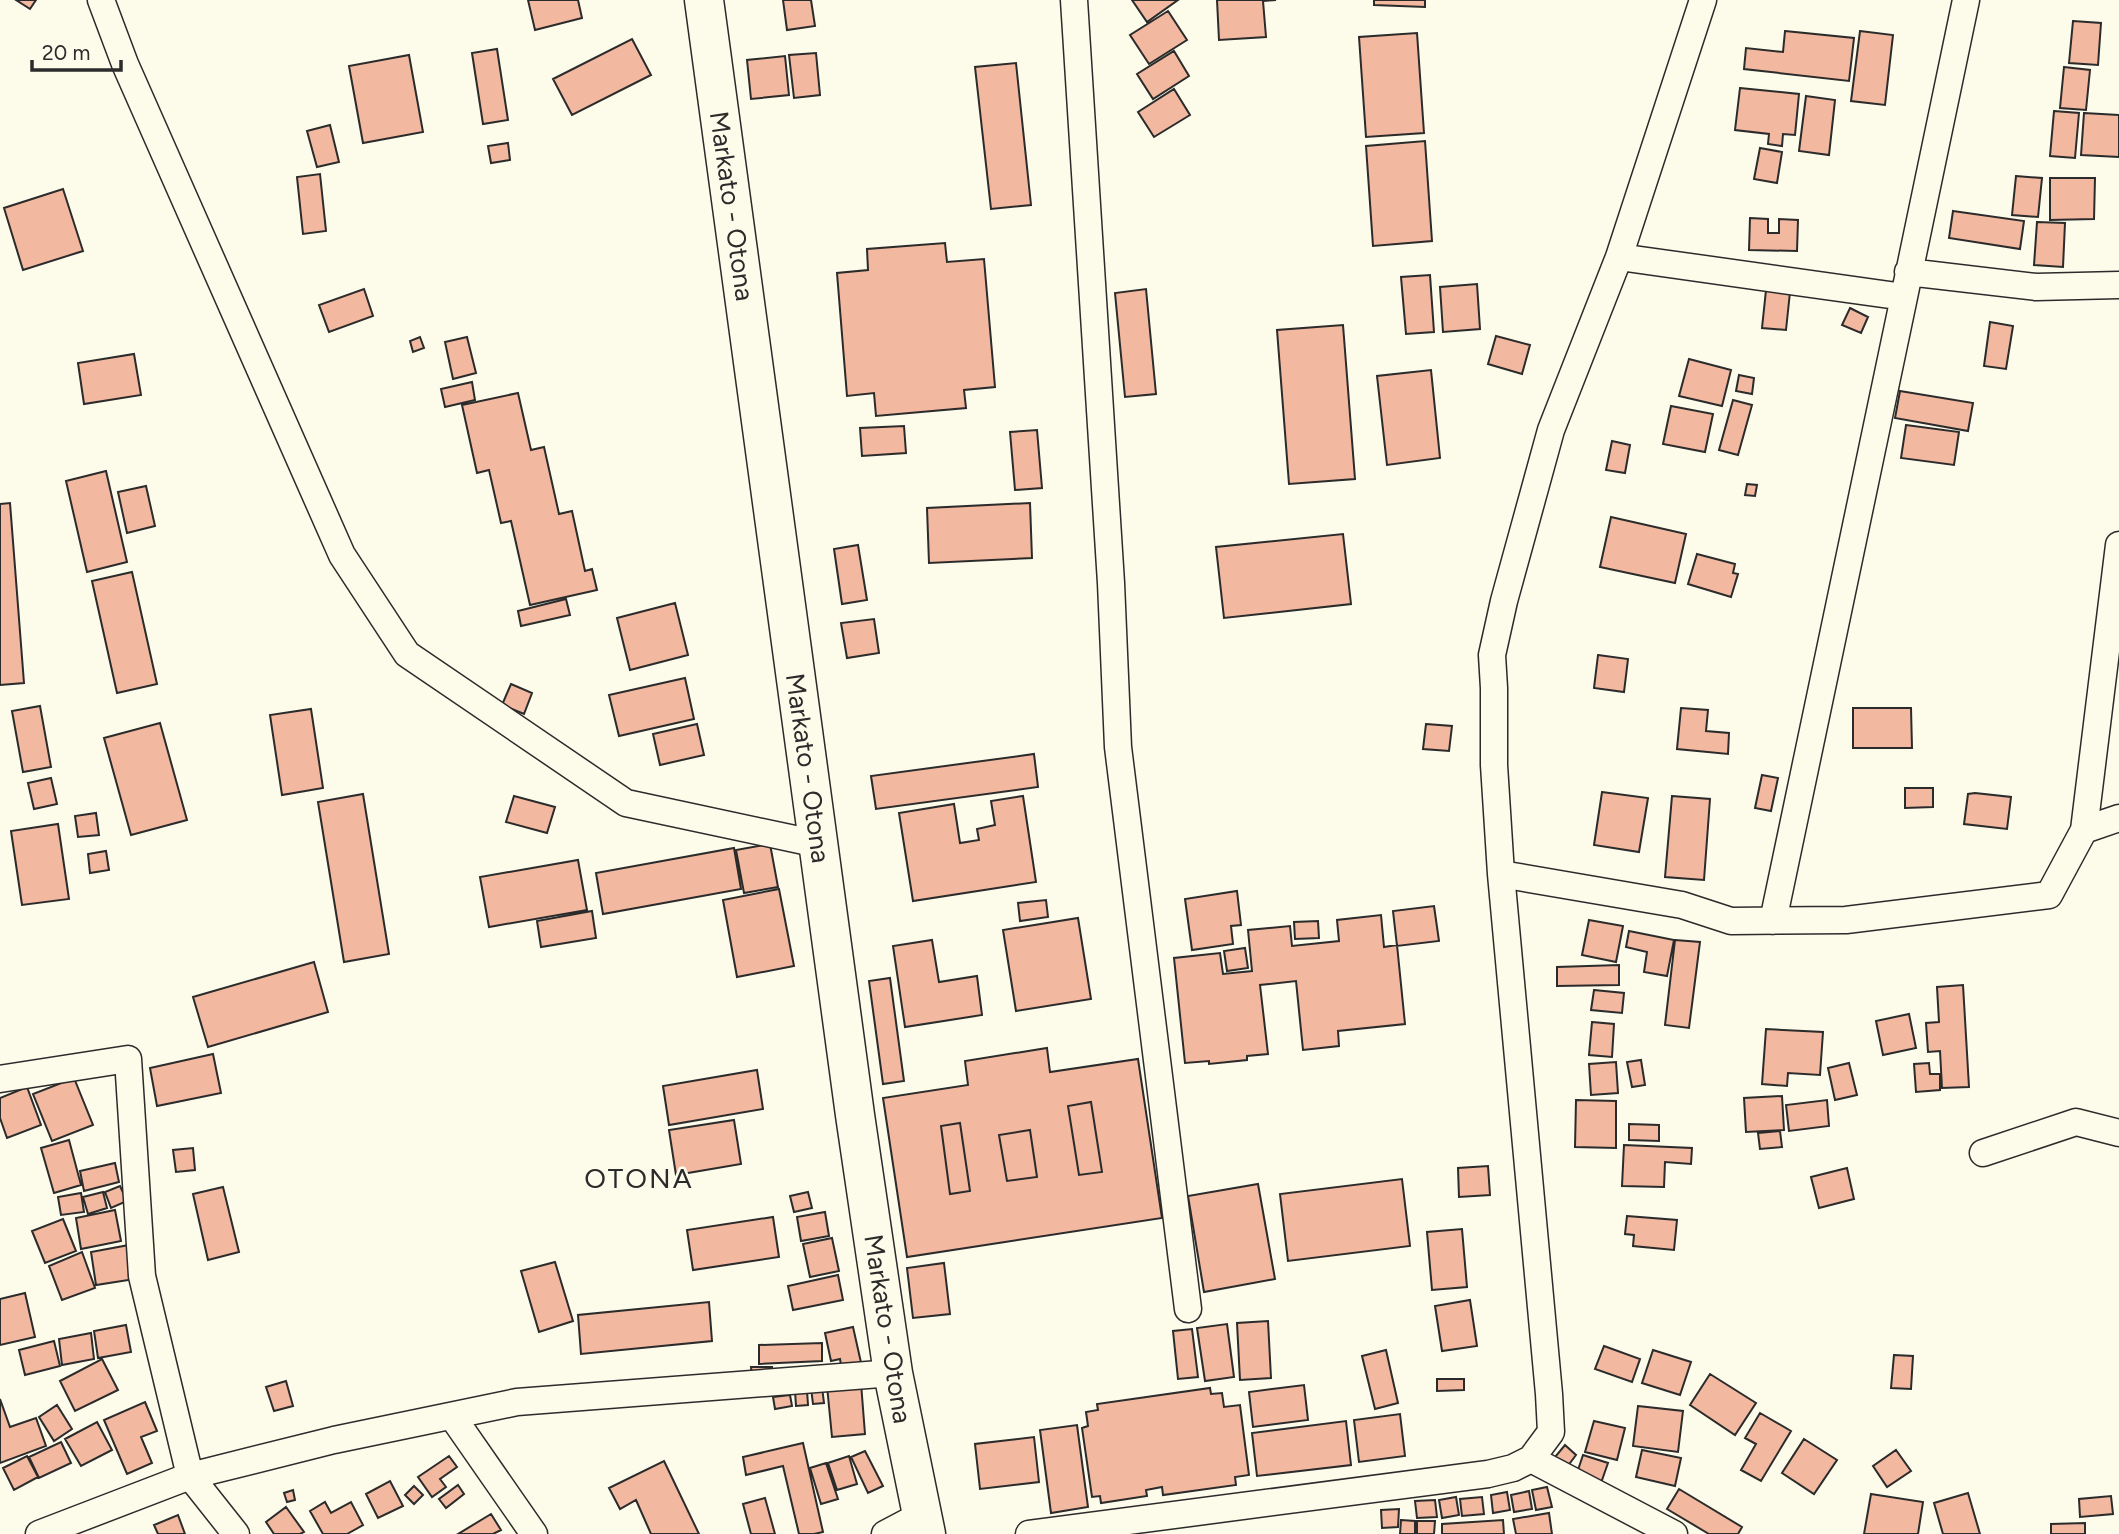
<svg xmlns="http://www.w3.org/2000/svg" width="2119" height="1534" viewBox="0 0 2119 1534" font-family="Figtree,sans-serif">
<style>
.building{fill:#f2b8a0;stroke:#2b2b2b;stroke-width:2;fill-rule:evenodd}
.lines{fill:none;stroke-linecap:round;stroke-linejoin:round}
.minor-casing{stroke:#2b2b2b;stroke-width:29}
.primary-casing{stroke:#2b2b2b;stroke-width:41}
.minor{stroke:#fdfbea;stroke-width:26}
.primary{stroke:#fdfbea;stroke-width:38}
.labels{text-anchor:middle;stroke-width:5;stroke-linejoin:round;paint-order:stroke}
.street-label{font-size:26px;fill:#2b2b2b;stroke:#fdfbea}
.neighbourhood-label{font-size:28px;letter-spacing:2px;fill:#2b2b2b;stroke:#fdfbea}
</style>
<rect width="100%" height="100%" fill="#fdfbea"/>
<path class="building" d="M16,0h20l-6,9z
M528,0h50l4,18 -47,12z
M783,0h28l4,26 -28,4z
M1132,0h46l-31,22z
M1217,0h59l-13,1 3,36 -47,3z
M1374,0h51v7l-51,-2z
M1168,11l19,29 -38,24 -19,-29z
M2073,21l28,2 -3,42 -29,-2z
M1785,31l69,7 -5,43 -105,-12 2,-21 37,4z
M1860,31l33,4 -8,70 -34,-4z
M1417,33l7,100 -58,4 -7,-100z
M632,39l19,36 -79,40 -19,-36z
M497,49l11,71 -25,4 -11,-71z
M1174,51l15,25 -36,23 -16,-25z
M816,53l4,42 -26,3 -5,-43z
M409,55l14,77 -60,11 -14,-77z
M785,56l4,39 -38,4 -4,-39z
M1016,63l15,142 -40,4 -16,-142z
M2064,67l26,3 -4,40 -26,-2z
M1740,88l59,6 -4,41 -12,-1 -1,12 -14,-2 1,-10 -34,-4z
M1174,89l16,26 -36,22 -16,-25z
M1806,96l29,4 -6,55 -30,-4z
M2054,111l25,2 -4,45 -25,-2z
M2084,113l35,2v42l-38,-2z
M330,125l9,37 -22,5 -10,-36z
M1425,141l7,100 -59,5 -7,-100z
M508,143l2,17 -19,3 -3,-17z
M1760,148l22,4 -5,31 -23,-4z
M320,174l6,57 -23,3 -6,-57z
M2016,176l26,2 -4,39 -26,-2z
M2050,178h45l-1,41 -44,1z
M63,189l20,62 -60,19 -19,-62z
M1953,211l71,10 -4,28 -71,-11z
M1750,218l18,1v14h11v-14l19,1 -1,31 -48,-1z
M2037,222l28,1 -2,44 -29,-2z
M945,243l2,19 37,-3 11,128 -31,3 2,18 -90,8 -2,-23 -27,3 -10,-123 31,-3 -1,-21z
M1430,275l4,57 -28,2 -5,-57z
M1477,284l3,45 -37,3 -3,-45z
M364,289l9,27 -44,16 -10,-27z
M1146,289l10,105 -31,3 -10,-104z
M1766,290l24,2 -4,38 -24,-2z
M1850,308l18,9 -7,16 -19,-8z
M1990,322l23,4 -7,43 -22,-3z
M1343,325l12,154 -66,5 -12,-154z
M1496,336l34,9 -8,29 -34,-10z
M420,337l4,11 -11,4 -3,-11z
M467,337l9,36 -23,6 -8,-37z
M134,354l7,41 -57,9 -6,-41z
M1689,359l42,11 -9,36 -43,-10z
M1431,370l9,88 -53,7 -10,-89z
M1739,375l15,3 -2,16 -16,-3z
M472,382l3,18 -30,7 -4,-18z
M1900,391l73,12 -5,28 -73,-13z
M518,393l13,57 13,-3 15,67 13,-3 13,60 7,-2 5,21 -67,15 -19,-84 -10,2 -12,-53 -12,3 -15,-68z
M1733,400l19,5 -14,50 -19,-5z
M1671,406l42,8 -8,38 -42,-8z
M1906,425l53,7 -5,33 -53,-7z
M904,426l2,27 -44,3 -2,-28z
M1037,430l5,58 -27,2 -5,-58z
M1612,441l18,4 -5,28 -19,-3z
M106,471l21,91 -40,10 -21,-91z
M1747,484l10,1 -2,11 -10,-1z
M146,486l9,40 -28,7 -9,-41z
M10,503l14,180 -24,2v-181z
M1030,503l2,55 -103,5 -2,-55z
M1611,517l75,17 -11,49 -75,-16z
M1343,534l8,70 -127,14 -8,-71z
M858,545l9,55 -25,4 -8,-55z
M1697,554l38,10 -2,9 5,1 -7,23 -43,-13z
M132,572l25,112 -40,9 -25,-112z
M566,599l4,16 -49,11 -3,-15z
M675,603l13,52 -58,15 -13,-52z
M874,619l5,34 -32,5 -6,-35z
M1598,655l30,4 -4,33 -30,-4z
M685,678l9,41 -75,17 -10,-41z
M511,684l21,9 -8,21 -22,-9z
M40,706l11,61 -28,5 -11,-61z
M1681,708l27,2 -2,21 23,2 -1,21 -51,-5z
M1853,708h58l1,40h-59z
M311,709l12,79 -41,7 -12,-80z
M160,723l27,97 -56,15 -27,-97z
M697,724l7,31 -44,10 -7,-31z
M1426,724l26,2 -3,25 -26,-2z
M1034,754l4,33 -162,22 -5,-33z
M1762,775l16,3 -7,33 -16,-3z
M51,778l6,26 -23,5 -6,-26z
M1905,788h28v19l-28,1z
M1602,792l46,6 -9,54 -45,-7z
M1975,793l36,4 -4,32 -43,-5 4,-30z
M363,794l26,160 -45,8 -26,-160z
M514,796l41,11 -8,26 -41,-11z
M1023,796l13,86 -123,19 -14,-88 55,-9 6,39 19,-3 -2,-11 18,-4 -4,-24z
M1672,796l38,3 -6,81 -39,-3z
M96,813l3,22 -21,2 -3,-21z
M58,824l11,75 -47,6 -11,-74z
M770,844l8,43 -34,6 -8,-43z
M734,848l7,41 -138,25 -7,-41z
M106,851l3,19 -19,3 -2,-19z
M578,860l9,50 -98,17 -9,-50z
M779,889l15,77 -57,11 -14,-77z
M1237,891l4,34 -10,1 2,18 -41,6 -7,-51z
M1046,900l2,17 -28,4 -2,-18z
M1434,906l5,35 -42,5 -4,-35z
M592,911l4,27 -55,9 -4,-26z
M1381,915l3,32 13,-2 8,79 -67,7 1,15 -36,4 -7,-69 -36,4 8,69 -21,2v4l-38,4v-3l-24,2 -11,-105 46,-5 3,21 29,-3 -4,-41 42,-4 2,20 47,-5 -2,-21z
M1078,918l13,81 -75,12 -13,-81z
M1589,920l34,6 -7,36 -34,-7z
M1318,921l1,17 -24,1 -1,-17z
M1629,931l45,9 -7,36 -23,-4 3,-20 -21,-5z
M932,940l7,42 38,-6 5,39 -77,12 -12,-81z
M1675,940l25,2 -11,86 -24,-3z
M1245,948l3,20 -21,3 -3,-20z
M314,962l14,50 -120,35 -15,-50z
M1619,965v20l-62,1v-19z
M890,978l14,103 -21,3 -14,-103z
M1963,985l6,102 -27,1 -2,-37 -12,1 -2,-29 13,-1 -2,-35z
M1594,990l30,3 -2,20 -31,-3z
M1909,1014l7,34 -33,7 -7,-34z
M1592,1022l22,2 -2,33 -23,-2z
M1766,1029l57,3 -3,43 -32,-2 -1,13 -25,-2z
M1047,1048l3,24 88,-13 24,159 -255,39 -24,-159 85,-13 -3,-24zM1091,1102l11,70 -23,3 -11,-69zM960,1123l10,68 -20,3 -9,-68zM1030,1130l7,47 -30,4 -8,-46z
M213,1054l8,39 -64,13 -7,-38z
M1641,1060l4,25 -13,2 -5,-25z
M1616,1062l2,31 -27,2 -2,-31z
M1849,1063l8,32 -22,5 -7,-32z
M1929,1063l1,11h10v16l-24,2 -2,-28z
M757,1070l6,39 -94,16 -6,-39z
M74,1078l19,47 -41,16 -19,-47z
M27,1087l14,38 -34,13 -7,-20v-20z
M1782,1096l2,34 -38,2 -2,-34z
M1576,1100l40,1v47l-41,-1z
M1827,1100l2,26 -40,5 -3,-26z
M1091,1102l11,70 -23,3 -11,-69z
M734,1120l7,44 -65,11 -7,-45z
M960,1123l10,68 -20,3 -9,-68z
M1629,1124l30,1v16l-30,-1z
M1030,1130l7,47 -30,4 -8,-46z
M1780,1131l2,16 -22,2 -2,-16z
M69,1140l12,45 -27,8 -13,-45z
M1624,1145l68,3 -1,16 -26,-2 -1,25 -42,-1z
M193,1148l2,22 -19,2 -3,-22z
M115,1163l4,19 -35,9 -4,-20z
M1488,1166l2,29 -31,2 -1,-29z
M1847,1168l7,31 -35,9 -8,-31z
M1402,1179l8,67 -122,15 -8,-67z
M1258,1184l17,95 -71,13 -16,-96z
M120,1186l7,15 -16,7 -6,-16z
M223,1187l16,65 -31,8 -15,-66z
M103,1192l4,16 -19,6 -5,-17z
M808,1192l4,16 -18,4 -4,-16z
M81,1193l3,19 -23,3 -3,-18z
M115,1210l6,31 -40,8 -5,-31z
M825,1212l4,24 -28,5 -4,-24z
M1627,1216l50,4 -3,30 -41,-4 1,-11 -9,-1z
M773,1217l6,40 -86,13 -6,-40z
M63,1219l13,32 -31,12 -13,-32z
M1462,1229l5,58 -35,3 -5,-58z
M832,1238l7,33 -29,6 -7,-33z
M129,1245l6,34 -39,6 -5,-33z
M82,1252l13,36 -33,12 -13,-34z
M555,1262l18,59 -34,11 -18,-61z
M944,1263l6,51 -37,4 -6,-50z
M838,1275l5,25 -50,10 -5,-24z
M25,1293l10,44 -35,8v-46z
M1470,1300l7,46 -35,5 -7,-45z
M709,1302l3,39 -131,13 -3,-39z
M1268,1321l3,57 -31,2 -3,-57z
M1227,1324l7,53 -29,4 -8,-53z
M126,1325l5,27 -33,6 -4,-27z
M853,1327l9,40 -20,4 -2,-12 -9,2 -6,-28z
M1192,1329l6,48 -20,2 -5,-48z
M91,1333l3,26 -32,6 -3,-26z
M54,1341l6,25 -35,9 -6,-25z
M822,1343v18l-63,3v-19z
M1604,1346l36,13 -8,23 -37,-13z
M1386,1350l12,53 -23,6 -13,-53z
M1653,1350l38,12 -11,33 -38,-12z
M1894,1355l19,1 -2,33 -20,-1z
M102,1359l16,31 -43,21 -15,-30z
M751,1367h21v9l-20,1z
M1710,1374l46,29 -21,32 -45,-30z
M1437,1379h27v11l-27,1z
M286,1381l7,25 -19,5 -8,-24z
M861,1383l4,51 -33,3 -5,-51z
M1304,1385l4,35 -55,7 -4,-35z
M822,1387l2,16 -11,1 -2,-16z
M1210,1388l1,6 11,-1 2,14 16,-2 9,70 -14,2 1,8 -73,10 -1,-8 -16,3 1,6 -46,7 -1,-7 -8,1 -10,-69 6,-2 -2,-14 12,-2 -1,-6z
M807,1390l1,15 -12,1 -1,-15z
M790,1395l2,11 -17,3 -2,-12z
M0,1399l10,28 26,-9 10,28 -46,17z
M145,1402l12,29 -16,6 11,26 -25,11 -23,-54z
M57,1405l15,24 -18,12 -15,-24z
M1638,1406l45,5 -5,41 -45,-6z
M1760,1413l31,18 -30,50 -20,-11 15,-26 -11,-6z
M1400,1414l5,42 -46,6 -5,-42z
M1346,1421l5,44 -94,11 -5,-43z
M1594,1421l31,7 -8,32 -32,-8z
M97,1422l15,28 -31,16 -16,-27z
M1077,1425l11,82 -37,6 -11,-83z
M1034,1437l5,45 -59,7 -5,-45z
M1804,1439l33,21 -23,34 -32,-21z
M61,1442l10,21 -32,15 -10,-21z
M803,1443l20,89 -9,2h-15l-16,-68 -37,9 -3,-18z
M1565,1445l11,10 -9,12 -12,-10z
M1642,1450l39,8 -6,28 -39,-9z
M1896,1450l15,21 -24,16 -14,-21z
M865,1451l18,35 -15,7 -17,-36z
M1583,1455l25,8 -7,20 -25,-7z
M27,1456l11,21 -24,13 -11,-22z
M449,1456l8,11 -17,12 6,8 -14,10 -14,-20z
M849,1456l8,28 -20,6 -9,-27z
M664,1461l35,73h-48l-15,-34 -16,9 -11,-21z
M826,1463l12,36 -17,5 -11,-36z
M390,1481l13,25 -25,12 -12,-24z
M458,1485l6,9 -18,14 -7,-9z
M414,1486l9,9 -9,9 -9,-9z
M1547,1487l5,20 -16,3 -4,-20z
M1679,1489l63,38 -4,7h-29l-42,-25z
M293,1490l2,10 -8,2 -3,-9z
M1529,1491l3,18 -18,3 -3,-17z
M1507,1492l3,18 -17,3 -2,-18z
M1968,1493l12,41h-37l-9,-31z
M1871,1494l52,8 -5,32h-54z
M2111,1496l2,18 -33,3 -1,-18z
M1456,1497l3,18 -17,3 -3,-18z
M1482,1497l2,17 -22,2 -2,-17z
M765,1498l10,36h-24l-8,-30z
M1435,1500l2,17 -20,1 -2,-17z
M325,1502l6,11 20,-11 12,23 -16,9h-24l-13,-23z
M286,1507l18,25 -4,2h-26l-8,-12z
M1399,1509l-1,18 -16,1 -1,-18z
M1549,1513l3,21h-36l-3,-15z
M491,1514l10,16 -8,4h-35z
M178,1515l7,19h-27l-4,-9z
M1401,1520l14,1v13h-15z
M1503,1520l1,14h-62v-10z
M1417,1521h18l-1,13h-17z
M2085,1523v11h-34v-10z"/>
<g class="lines">
<g class="minor-casing">
<path id="minor" d="M101,0l24,64 217,491 65,99 219,149 192,41
M1074,0l37,583 7,164 70,562
M1619,257l285,40 62,-297
M1908,272l128,15 83,-2
M2084,830l35,-285
M1501,874l181,31 49,16 115,-1 203,-25 35,-65 35,-12
M1773,921l131,-624
M0,1079l128,-20 14,217 48,200 46,58
M1983,1153l93,-31 43,11
M452,1416l82,118
M1531,1459l143,75
M39,1534l151,-58 144,-36 183,-38 376,-29
M885,1534l36,-19
M1029,1534l459,-60 25,-6 18,-9 20,-27 -2,-38 -48,-520 -7,-109v-77l-2,-33 12,-54 47,-171 68,-173 84,-257"/>
</g>
<g class="primary-casing">
<path id="primary" d="M704,0l151,1115 38,258 33,161"/>
</g>
<use href="#minor" class="minor"/>
<use href="#primary" class="primary"/>
</g>
<g class="labels">
<g class="street-label">
<text transform="translate(732 206) rotate(82)" y="9">Markato - Otona</text>
<text transform="translate(808 768) rotate(82)" y="9">Markato - Otona</text>
<text transform="translate(888 1329) rotate(81)" y="9">Markato - Otona</text>
</g>
<g class="neighbourhood-label">
<text x="639" y="1188">OTONA</text>
</g>
</g>
<path d="M32 60v10h89v-10" fill="none" stroke="#2b2b2b" stroke-width="3.5"/>
<text x="42" y="60" font-size="21" fill="#2b2b2b" stroke="#fdfbea" stroke-width="5" paint-order="stroke">20 m</text>
</svg>
